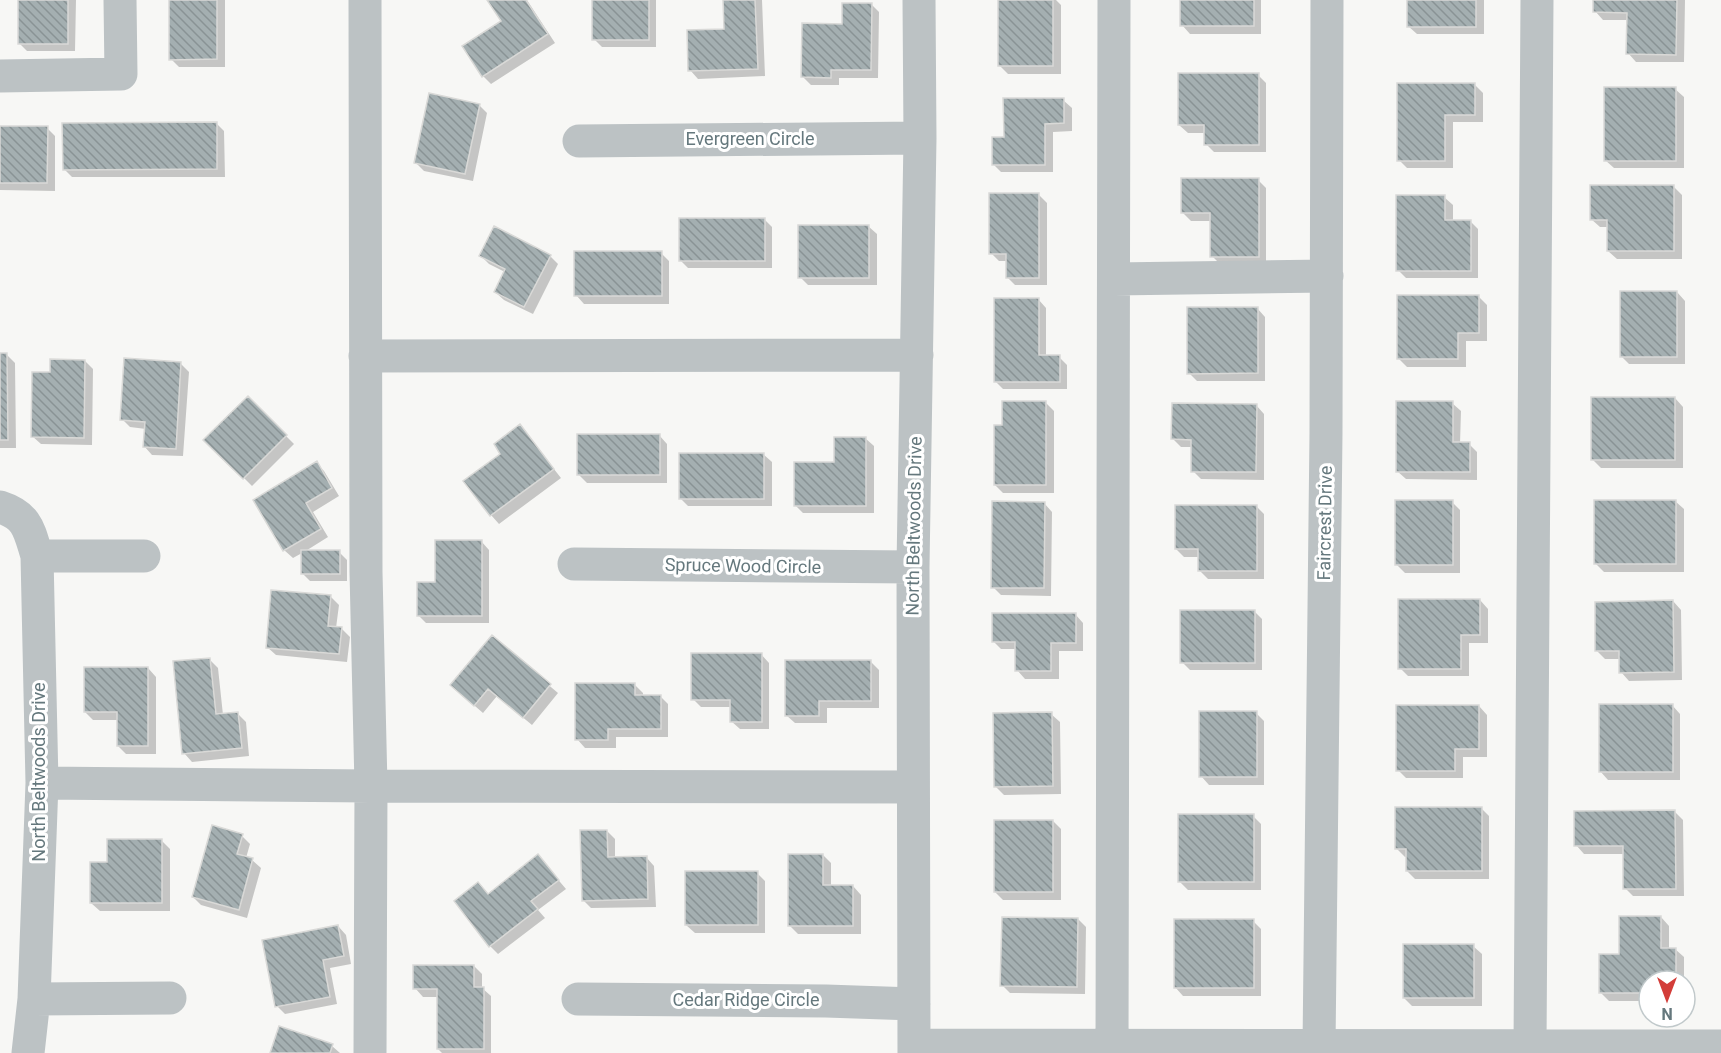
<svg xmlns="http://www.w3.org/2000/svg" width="1721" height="1053" viewBox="0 0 1721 1053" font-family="Roboto,sans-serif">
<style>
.shadow{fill:#0003}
.building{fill:url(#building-back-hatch);stroke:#d9d9d7;stroke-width:1.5}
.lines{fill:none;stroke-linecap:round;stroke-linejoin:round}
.minor{stroke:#bcc2c4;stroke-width:33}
.labels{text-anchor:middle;stroke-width:6;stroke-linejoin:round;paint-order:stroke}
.street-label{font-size:18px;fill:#65787d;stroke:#fff}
</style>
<defs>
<pattern id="building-back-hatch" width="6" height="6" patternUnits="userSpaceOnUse" patternTransform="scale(1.5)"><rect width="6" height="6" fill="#a4afb1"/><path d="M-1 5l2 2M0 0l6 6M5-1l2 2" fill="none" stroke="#899395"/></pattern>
</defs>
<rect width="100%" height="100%" fill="#f7f7f5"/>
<path class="shadow" d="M20,0h56l-1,51h-48l-8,-8z
M171,0h54v67h-46l-8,-8z
M489,0h38l28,43 -64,41 -8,-8 20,-55z
M594,0h62v47h-54l-8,-8z
M725,0h37l3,76 -67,3 -8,-9 36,-39z
M1000,0h56l5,5v69h-53l-8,-8z
M1182,0h79v34h-71l-8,-9z
M1408,0h76v34h-67l-9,-8z
M1595,0h90l-1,62h-48l-8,-9v-33h-25l-8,-9z
M871,4l8,8 -1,66h-39v7h-28l-9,-9 41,-51z
M1258,75l8,8v69h-52l-8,-8v-11h-18l-9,-8z
M1475,85l8,8v29h-30v46h-46l-8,-8z
M1675,89l9,8v71h-70l-9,-8z
M1063,100l9,8v23l-19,1v40h-52l-8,-8 12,-26z
M479,105l8,8 -14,68 -49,-10 -8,-8z
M216,123l8,8 1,46h-153l-8,-8z
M0,127l47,1 8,8v55l-55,-1z
M1258,180l8,8v76h-46l-8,-8v-35h-21l-8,-8z
M1673,186l9,9v64h-65l-9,-8v-24h-8l-9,-8z
M1039,195l8,8v82h-32l-8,-8v-16h-8l-8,-8z
M1444,197l9,8v16h17l8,8v49h-72l-8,-8z
M764,219l8,8v41h-84l-8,-8z
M868,226l9,8v51h-69l-8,-8z
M661,253l8,8v43h-85l-8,-9z
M481,256h69l8,8 -25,50 -29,-14 -9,-8 10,-20 -16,-8z
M1677,292l8,9v63h-56l-8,-8z
M1479,297l8,8v36h-21v26h-59l-8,-8z
M1038,299l8,9v49h13l8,8v24h-64l-8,-8z
M1257,308l8,9v64h-68l-8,-8z
M0,355h7l8,8 1,85h-16z
M85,361l8,8 -1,76 -51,-1 -9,-8 19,-62z
M181,364l8,8 -6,84 -31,-1 -8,-9 2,-17 -16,-2 -8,-8z
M248,398l46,46 -42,42 -46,-46z
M1675,398l8,9v61h-82l-8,-8z
M1046,403l8,8v82h-51l-8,-8 9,-58z
M1452,403l9,8 -1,33h9l8,8v28l-71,-1 -9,-8z
M1256,405l8,9v66l-63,-1 -8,-8v-24h-12l-8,-8z
M520,426l41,52 -62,46 -8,-9z
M659,435l8,9v39h-80l-8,-8z
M865,438l9,8v67h-71l-8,-8 41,-41z
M763,454l9,8v44h-84l-8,-8z
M316,463l8,8 15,25 -26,16 15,25 -24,15h35l8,8v21h-37l-8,-8v-20l-9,5 -9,-8z
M1675,501l9,8v63h-80l-8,-8z
M1452,502l8,8v63h-55l-8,-8z
M1044,503l8,9 -1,84 -50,-1 -8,-8z
M1256,506l8,8v65h-56l-8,-8v-14h-16l-8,-8z
M481,541l8,9v73h-63l-8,-8z
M331,597l8,8 -3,23h5l9,9 -3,25 -71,-7 -9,-8z
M1480,600l8,9v34h-19v33h-61l-8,-8z
M1673,601l8,9 1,70 -53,1 -8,-9v-13h-16l-8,-8z
M1254,611l8,8v51h-72l-8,-8z
M1075,614l8,9v28h-24v28h-34l-8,-9v-21h-16l-8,-8z
M493,638l65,55 -26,32 -35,-29 -14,17 -23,-20z
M761,654l8,9v66h-29l-9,-8v-14h-30l-8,-8z
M210,660l8,8 5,47 14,-2 9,9 3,34 -57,6 -8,-9z
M871,662l8,8v38h-52v15h-32l-9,-8z
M148,668l8,9v77h-30l-8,-8v-26h-25l-8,-8z
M634,684l9,9v3h17l8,8v33h-52v11h-31l-8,-9z
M1672,705l8,9v66h-72l-8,-9z
M1479,706l8,9v42h-24v21h-57l-8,-8z
M1256,713l8,8v64h-55l-8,-9z
M1051,714l9,8 1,72 -57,1 -8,-8z
M1481,808l8,8v63h-74l-8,-8v-14h-2l-8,-8z
M1675,812l8,8 1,76h-51l-8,-8 -1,-34h-40l-8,-9z
M1253,816l8,8v66h-73l-9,-9z
M1053,821l8,8v71h-58l-8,-8z
M607,831l8,8v19l31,-1 8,9 2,41 -65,1 -8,-8z
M242,836l8,8 -4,14 6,2 9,8 -14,50 -46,-13 -8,-8z
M162,841l8,8v62h-70l-9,-8 18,-40z
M823,855l8,8v23h22l8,9v39h-63l-8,-8z
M538,856l28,33 -28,21 7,8 -47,36 -8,-8 -2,-51z
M757,873l8,8v52h-70l-9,-8z
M1661,917l8,9v23h6l9,8v24h-35v20h-40l-8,-8 19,-38z
M1078,919l8,8 -1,67 -75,-1 -8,-8z
M1253,921l8,8v67h-78l-8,-9z
M338,926l8,9 5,29 -21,4 7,36 -52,10 -8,-8z
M1473,946l9,8v52h-70l-8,-8z
M474,966l8,8v14l9,8v57h-49l-4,-4v-52h-15l-8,-9z
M332,1046l8,7h-68z"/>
<path class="building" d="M18,0h50v44h-50z
M169,0h48v59l-48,1z
M487,0h39l22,34 -66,43 -20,-31 39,-25z
M592,0h57v40h-57z
M723,0h32l3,69 -70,2 -1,-41 37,-1z
M998,0h55v66h-55z
M1180,0h74v26h-74z
M1407,0h69v27h-69z
M1593,0h84l-1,55 -50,-1 1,-41 -34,-1z
M842,3h30l-1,67h-40v8l-30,-1 1,-54 40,1z
M1178,73h81v72h-55v-20h-26z
M1397,83h78v32h-30v46h-48z
M1604,87h72v74h-72z
M429,93l51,11 -15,70 -51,-11z
M1003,98h61v25l-19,1v41h-53v-28h12z
M217,122v47l-154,1 -1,-47z
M0,126h48l-1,57h-47z
M1181,178h78v79h-49v-44h-29z
M1590,185h84v66h-67v-31h-17z
M989,193h50v85h-33v-24h-17z
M1396,195h49v25h26v51h-75z
M679,218h86v43h-86z
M798,225h71v53h-71z
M494,226l57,29 -27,52 -30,-15 11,-23 -26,-13z
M574,251h88v45h-88z
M1620,291h57v66h-57z
M1397,295h82v38h-21v26h-61z
M994,298h45v57h21v27h-66z
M1187,307h71v66l-71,1z
M0,353h7l1,87h-8z
M124,358l57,4 -5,87 -33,-2 2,-25 -25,-2z
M50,359l35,1 -1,78 -53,-1 1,-65h18z
M248,396l39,39 -44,44 -40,-39z
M1591,397h84v63h-84z
M1002,401h44v84h-52v-60h8z
M1396,401h57v41h17v30h-74z
M1172,403l85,1 -1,68h-65v-32l-20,-1z
M520,424l34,45 -64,47 -27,-35 37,-27 -6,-10z
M577,434h83v41h-83z
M834,437h32v69h-72v-44h40z
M679,453h85v46h-85z
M317,461l15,27 -26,15 15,26 -38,22 -30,-51z
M1395,500h58v65h-58z
M1594,500h82v64h-82z
M992,501l53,1 -1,86h-53z
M1175,505h82v66h-59v-22h-23z
M435,540h47v76h-65v-34h18z
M301,550h39v24h-39z
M271,590l60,5 -3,31 14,1 -3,27 -73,-6z
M1398,599h82v36h-19v34h-63z
M1673,600l1,72 -55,1v-22h-24v-49z
M1180,610h75v53h-75z
M992,613h84v30h-25v28h-36v-29h-23z
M492,635l59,49 -28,34 -35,-29 -14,17 -24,-21z
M691,653h71v69h-32v-22h-39z
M210,658l6,56 22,-2 4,36 -60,6 -9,-93z
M785,660h86v41h-52v15h-34z
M84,667h64v79h-31v-34h-33z
M575,683h60v12h26v34h-53v11h-33z
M1599,704h74v68h-74z
M1396,705h83v44h-24v22h-59z
M1199,711h58v66h-58z
M1052,712l1,74 -59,1 -1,-74z
M1395,807h87v64h-76v-22h-11z
M1675,810l1,79h-53v-43h-49v-35z
M1178,814h76v68h-76z
M994,820h59v72h-59z
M212,825l31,9 -6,20 16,4 -14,52 -47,-13z
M580,830h27l1,27 39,-1 1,43 -66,2z
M107,839h55v64h-72v-41h17z
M538,854l21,26 -28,21 7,8 -49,38 -35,-46 24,-19 10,12z
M788,854h35v31h30v41h-65z
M685,871h73v54h-73z
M1619,916h42v32h15v33h-27v12h-50v-39h20z
M1002,917l76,1 -1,69 -77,-1z
M1174,919h80v69h-80z
M338,925l6,31 -21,4 7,37 -55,10 -13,-67z
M1403,944h71v54h-71z
M413,965h61v22h10v62h-47v-60h-24z
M279,1026l54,18 -3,9h-60z"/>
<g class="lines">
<path class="minor" d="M365,0l1,572 5,214 -1,267
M0,76l121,-2 -1,-74
M579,141l341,-3
M1114,279l213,-3
M365,356l552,-1
M0,507c28,9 29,23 37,49l5,227 -8,216 -6,54
M37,556h107
M574,564l339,3
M42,783l329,3 542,1
M34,999l136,-1
M578,999l248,2 88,3
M914,1045l807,1
M1319,1046l7,-613 1,-433
M1530,1046l7,-1046
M914,1053l-1,-486 7,-429 -1,-138
M1112,1053l2,-1053"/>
</g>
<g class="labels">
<g class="street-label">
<text x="750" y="145">Evergreen Circle</text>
<text transform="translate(1325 523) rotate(-89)" y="6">Faircrest Drive</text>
<text transform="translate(914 526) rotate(-89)" y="6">North Beltwoods Drive</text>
<text transform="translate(743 566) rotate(1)" y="6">Spruce Wood Circle</text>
<text transform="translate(39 772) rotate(-90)" y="6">North Beltwoods Drive</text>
<text x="746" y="1006">Cedar Ridge Circle</text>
</g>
</g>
<g transform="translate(1667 999) rotate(180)"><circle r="28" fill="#ffffff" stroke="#c1c9cb" stroke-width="1.5"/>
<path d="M0-4.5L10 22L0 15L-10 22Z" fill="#d33d39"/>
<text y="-9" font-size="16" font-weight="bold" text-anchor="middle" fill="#65787d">N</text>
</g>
</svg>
